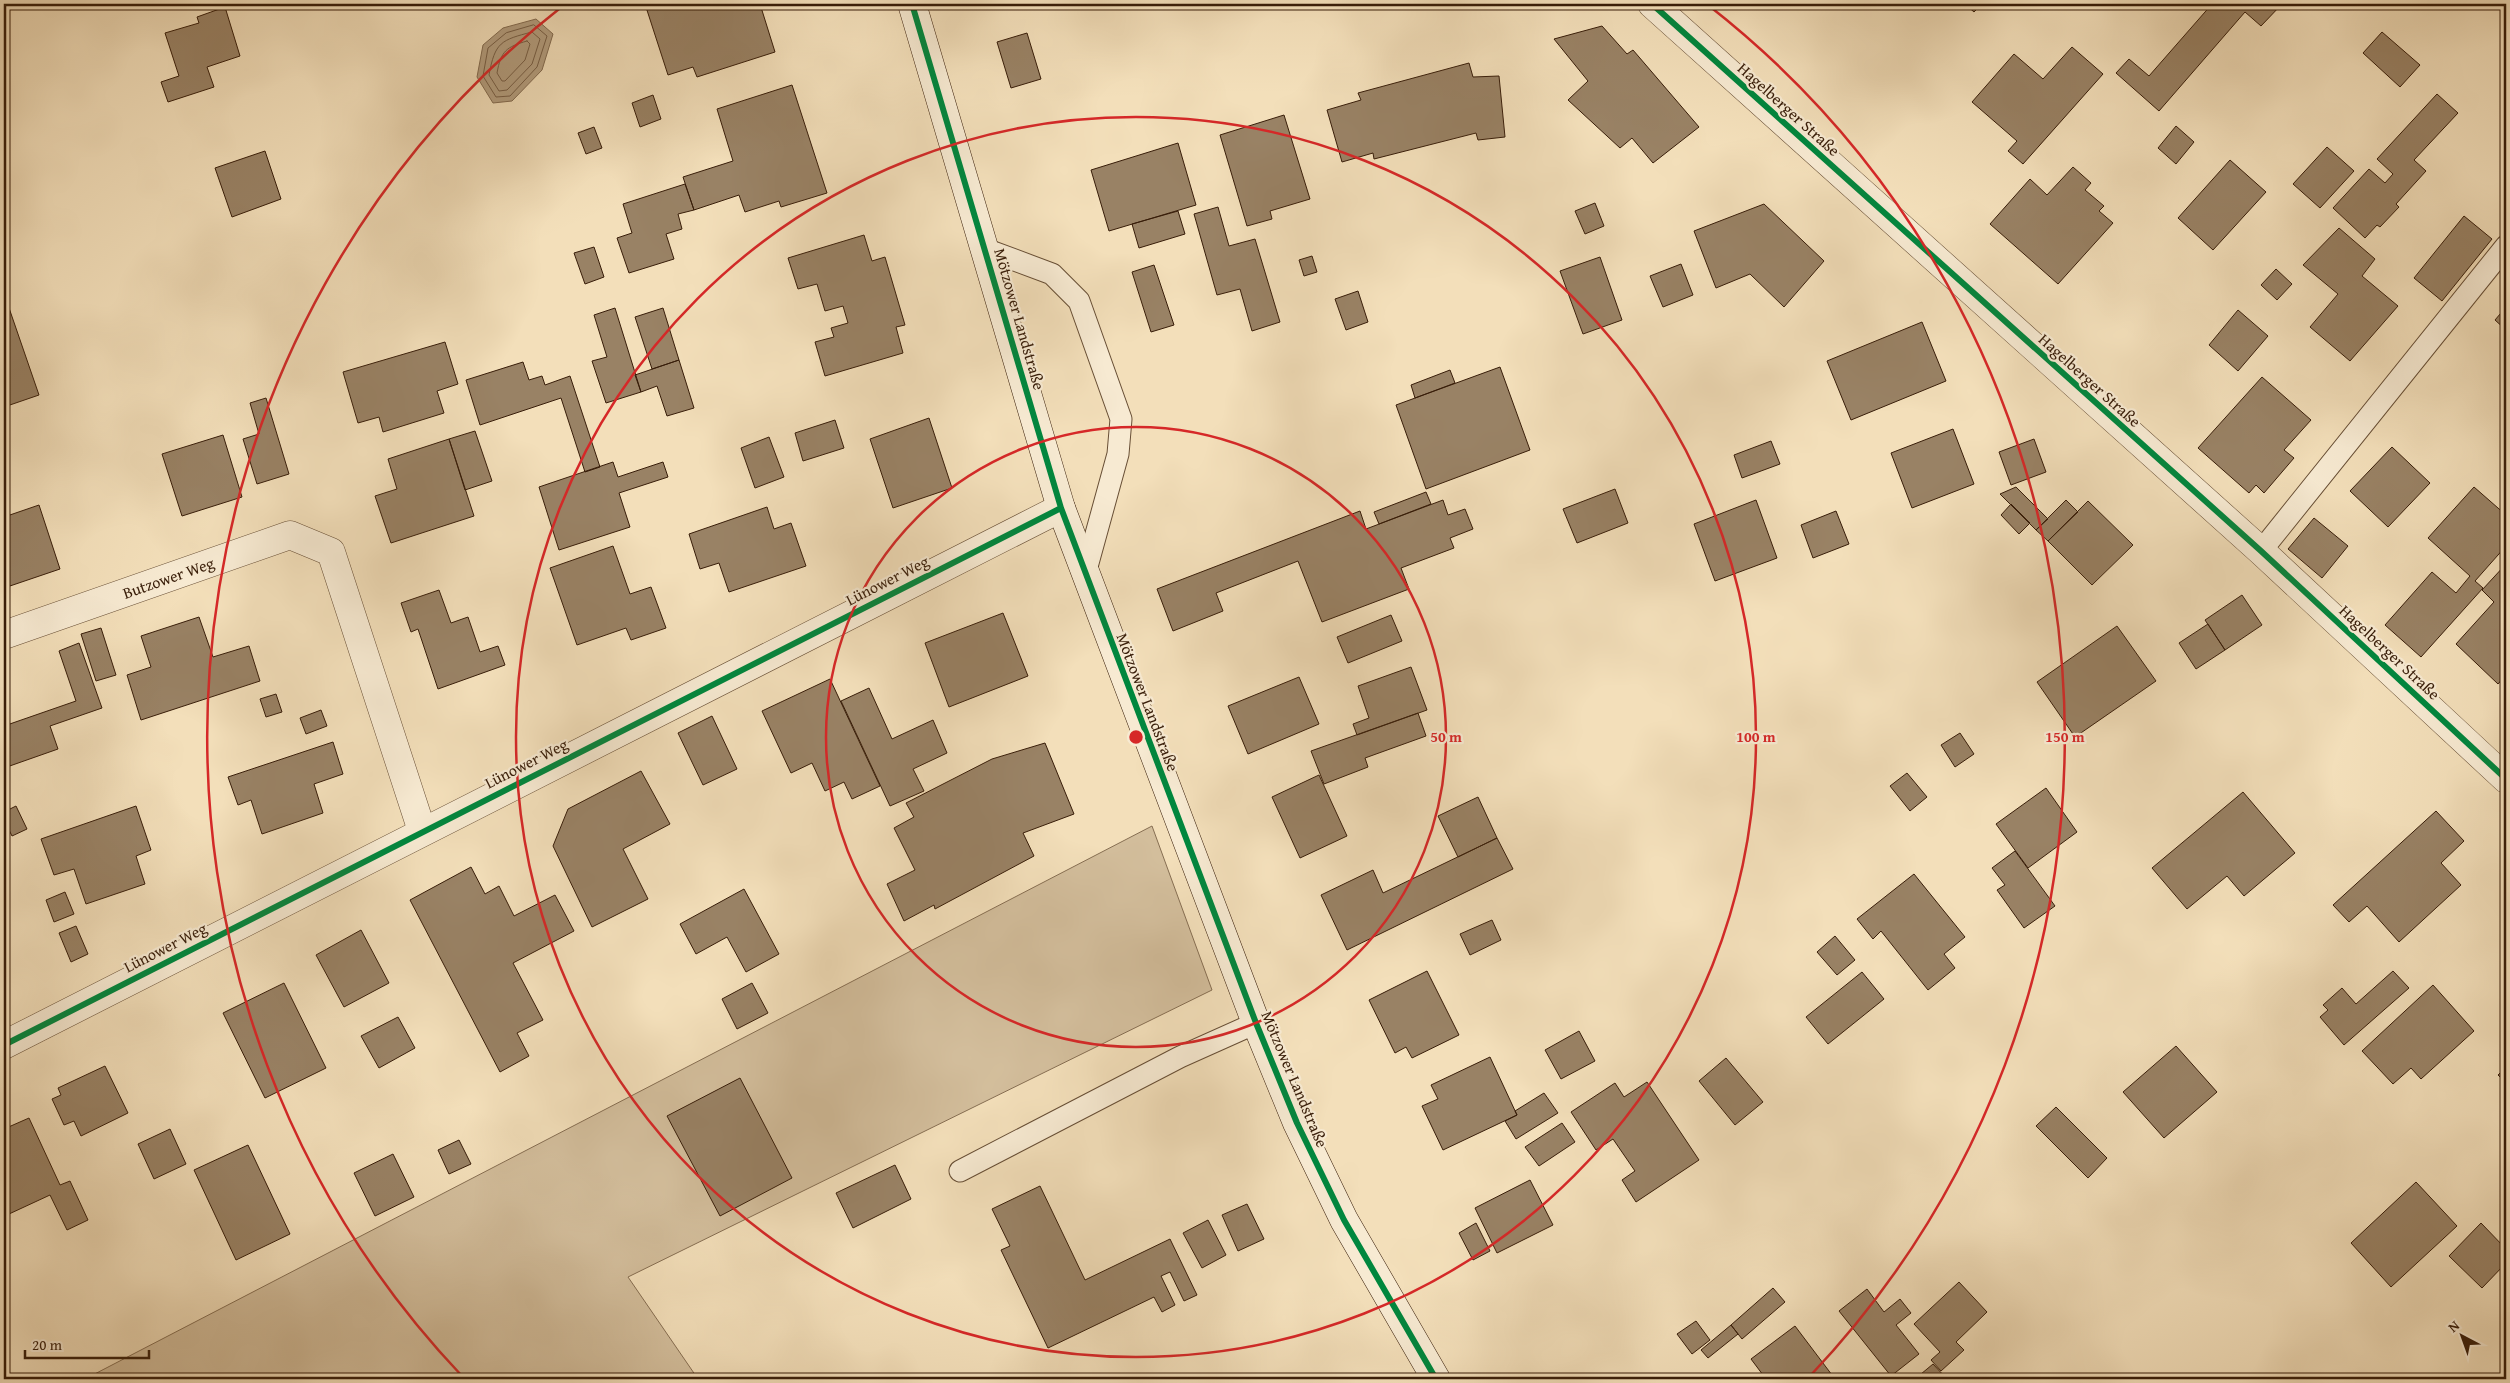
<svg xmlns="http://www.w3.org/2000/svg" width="2510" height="1383" viewBox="0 0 2510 1383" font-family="'Gentium Book Plus',serif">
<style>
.green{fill:#d3be9c;stroke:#866e52}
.water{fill:#b39d7e;stroke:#826a4f}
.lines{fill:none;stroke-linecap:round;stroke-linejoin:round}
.shore{stroke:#765d44;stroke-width:1}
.building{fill:#998265;stroke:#381d09}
.service-casing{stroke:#674e35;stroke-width:23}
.minor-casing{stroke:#674e35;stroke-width:29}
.secondary-casing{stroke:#381d09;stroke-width:29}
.service{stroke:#f7ead2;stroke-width:21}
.minor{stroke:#f7ead2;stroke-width:28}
.secondary{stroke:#f7ead2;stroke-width:28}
.cycleway-casing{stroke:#f7ead2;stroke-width:9}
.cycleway{stroke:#00873e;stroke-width:6}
.ring{fill:none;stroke:#d62828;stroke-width:2.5}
.labels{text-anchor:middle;stroke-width:4.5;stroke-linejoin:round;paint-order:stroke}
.street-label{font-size:16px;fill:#381d09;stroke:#f7ead2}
.centre{fill:#d62828;stroke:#f7ead2;stroke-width:2.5}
.ring-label{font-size:15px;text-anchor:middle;font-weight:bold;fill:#d62828;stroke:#f7ead2;stroke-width:4.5;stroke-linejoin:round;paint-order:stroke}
</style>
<rect width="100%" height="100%" fill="#f3dfba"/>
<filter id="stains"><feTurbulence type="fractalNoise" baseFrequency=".004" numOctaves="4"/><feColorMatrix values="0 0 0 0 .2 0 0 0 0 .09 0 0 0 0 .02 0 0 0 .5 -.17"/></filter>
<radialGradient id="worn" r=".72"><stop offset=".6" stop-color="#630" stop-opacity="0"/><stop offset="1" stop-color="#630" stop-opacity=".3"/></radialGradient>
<path class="green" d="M1152,826l60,164 -584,287 70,102h-613z"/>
<path class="water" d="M536,19l17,15 -11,36 -30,31 -19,2 -16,-26 6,-32 20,-17z"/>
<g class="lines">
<path class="shore" d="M534,25l13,11 -10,31 -27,29 -14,1 -13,-21 5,-28 18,-15z
M532,32l8,7 -8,25 -25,26 -8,1 -10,-16c6,-33 12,-35 43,-43z
M527,41l3,3 -5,16 -20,21h-3l-5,-8c4,-22 9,-26 30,-32z"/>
</g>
<path class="building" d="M645,4h115l15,48 -78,25 -4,-10 -25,8z
M1965,4h17l-8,8z
M2212,4h70l-21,22 -16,-14 -86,99 -43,-38 13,-14 20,17z
M225,7l15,49 -33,11 7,20 -46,15 -7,-20 18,-6 -14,-43 34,-10 -2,-6z
M1602,26l25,28 6,-4 66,77 -46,36 -21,-25 -12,10 -52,-48 20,-19 -34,-42z
M2382,32l38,33 -20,22 -37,-34z
M1027,33l14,46 -30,9 -14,-46z
M2072,47l31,27 -80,90 -15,-13 9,-10 -45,-39 42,-48 29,25z
M1469,63l4,14 26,-1 6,61 -27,3 -2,-7 -102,26 -1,-6 -31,9 -15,-52 34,-10 -3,-7z
M792,85l35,108 -46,14 -2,-6 -34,11 -6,-17 -45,15 -11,-33 50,-16 -16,-52z
M2437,94l21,19 -44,47 12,11 -30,33 3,3 -19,20 -3,-2 -12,13 -32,-30 36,-39 16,14 8,-9 -16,-15z
M653,95l8,24 -21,8 -8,-24z
M1284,115l26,84 -40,12 2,8 -25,7 -27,-91z
M2176,126l18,16 -18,22 -18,-16z
M594,127l8,21 -16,6 -8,-21z
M1178,143l18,62 -87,26 -18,-61z
M2327,147l27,24 -34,37 -27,-24z
M265,151l16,48 -49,18 -17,-49z
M2230,160l36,32 -53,58 -35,-32z
M2073,167l18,16 -6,7 19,16 -5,5 14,12 -55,61 -68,-60 40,-45 17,16z
M685,184l9,26 -16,4 4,15 -16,5 8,25 -45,14 -12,-35 15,-5 -9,-29z
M1595,203l9,23 -19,8 -10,-23z
M1764,204l60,57 -40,46 -34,-33 -34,14 -22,-57z
M1218,207l11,39 26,-7 25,83 -28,9 -12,-42 -23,6 -23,-81z
M1178,211l7,23 -46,14 -7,-24z
M2464,216l28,23 -50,62 -28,-23z
M2339,228l36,31 -13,17 36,30 -48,55 -40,-34 28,-33 -35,-29z
M864,235l8,26 13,-4 20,68 -9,2 7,26 -78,23 -10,-34 19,-5 -3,-9 17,-5 -5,-17 -18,5 -8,-27 -19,5 -10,-31z
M594,247l10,30 -19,7 -11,-31z
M1312,256l5,16 -13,4 -5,-16z
M1600,257l22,63 -39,14 -23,-63z
M1681,264l12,31 -30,12 -13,-31z
M1154,265l20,60 -23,7 -19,-60z
M2276,269l16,15 -15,16 -16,-15z
M1358,291l10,31 -22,8 -11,-31z
M8,305l31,90 -35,12v-100z
M2506,307v23l-11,-10z
M615,308l26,84 -35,11 -14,-42 15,-4 -13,-42z
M663,308l16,52 -27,9 -17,-52z
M2238,310l30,26 -30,35 -29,-26z
M1922,322l24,59 -95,39 -24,-59z
M445,342l13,42 -21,7 7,22 -61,19 -4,-15 -21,6 -15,-51z
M679,360l15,48 -27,8 -10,-30 -16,6 -6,-17z
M523,362l6,18 13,-4 3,9 25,-9 30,91 -15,5 -24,-74 -81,27 -14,-45z
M1500,367l30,83 -104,39 -30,-84z
M1450,370l5,13 -40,15 -4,-13z
M2262,377l49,43 -27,30 10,8 -30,35 -8,-8 -7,8 -51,-45z
M266,398l23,76 -32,10 -14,-45 16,-5 -9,-31z
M929,418l23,70 -59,20 -23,-69z
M835,420l9,28 -41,13 -8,-28z
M1953,429l21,55 -62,24 -21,-55z
M475,431l17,50 -27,9 -16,-51z
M223,435l19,62 -60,19 -20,-62z
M769,437l15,40 -29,11 -14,-40z
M449,439l25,77 -83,27 -16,-47 22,-7 -9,-30z
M2034,439l12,33 -35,13 -12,-33z
M1771,441l9,23 -38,14 -8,-23z
M2392,447l38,36 -42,44 -38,-36z
M613,462l5,15 45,-15 5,15 -49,16 11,34 -71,23 -20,-63z
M2016,487l32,32 -12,11 -36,-36z
M2474,487l32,28v31l-31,35 8,7 -62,69 -36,-32 47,-53 24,21 14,-17 -42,-38z
M1615,489l13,34 -51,20 -14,-34z
M1426,492l5,12 -52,20 -5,-12z
M1443,500l5,15 17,-6 8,20 -23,9 4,10 -53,20 8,21 -87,33 -24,-61 -82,32 7,18 -50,20 -16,-42 203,-78 6,18z
M1756,500l21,58 -62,23 -21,-57z
M2066,500l12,12 -30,29 -12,-11z
M2088,501l45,44 -41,40 -44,-44z
M2011,504l19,19 -11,11 -18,-19z
M39,505l21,64 -56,19v-71z
M767,507l7,22 17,-6 15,43 -77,26 -10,-29 -19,6 -11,-35z
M1836,511l13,33 -36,14 -12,-33z
M2314,518l34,28 -26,32 -34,-29z
M613,546l17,48 21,-7 15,41 -35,12 -5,-12 -49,17 -27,-77z
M2506,564v111l-8,9 -42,-40 38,-42 -12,-12z
M439,590l12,33 17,-6 12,35 18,-6 7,19 -67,24 -20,-60 -7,3 -10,-29z
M2242,595l20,30 -37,25 -20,-30z
M1003,613l25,63 -79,31 -24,-64z
M1391,615l11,26 -54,22 -11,-26z
M199,617l14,40 36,-11 11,35 -119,39 -14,-45 24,-8 -10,-31z
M2208,624l17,26 -29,19 -17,-26z
M2117,626l39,55 -81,56 -38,-55z
M101,628l15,47 -20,6 -15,-47z
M79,643l23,65 -52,18 8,23 -54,19v-42l72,-25 -17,-50z
M1411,667l16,43 -70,25 -4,-11 16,-6 -11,-32z
M1299,677l20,47 -71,30 -20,-48z
M830,679l50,107 -28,13 -8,-17 -19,9 -13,-28 -21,10 -29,-62z
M869,688l23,51 41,-19 14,33 -34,16 11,22 -34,15 -49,-105z
M276,694l6,18 -16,5 -6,-18z
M321,710l6,16 -21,8 -6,-16z
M1418,713l8,23 -61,22 3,9 -44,17 -13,-33z
M712,716l25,53 -34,16 -25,-52z
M1960,733l14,21 -19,13 -14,-22z
M333,742l10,32 -29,10 9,29 -61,21 -11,-34 -13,5 -10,-28z
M1045,743l29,71 -51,19 11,23 -99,53 -1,-4 -30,16 -17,-37 28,-14 -21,-42 20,-11 -8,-14 86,-44z
M641,771l29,53 -47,25 25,50 -56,28 -39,-81 15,-37z
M1907,773l20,24 -17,14 -20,-25z
M1319,775l28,61 -47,22 -28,-61z
M2046,788l31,44 -49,36 -32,-44z
M2243,792l52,61 -51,43 -17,-20 -40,33 -35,-41z
M1478,797l19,41 -39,19 -20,-41z
M16,806l11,23 -15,7 -8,-16v-8z
M136,806l15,44 -15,6 9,28 -59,20 -12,-35 -20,6 -13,-36z
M2436,811l28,30 -23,22 20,22 -62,57 -32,-36 -18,16 -16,-17z
M1497,838l16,31 -166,81 -26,-55 52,-25 10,23z
M2015,851l40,55 -31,22 -27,-38 8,-5 -13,-17z
M471,867l14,27 14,-8 15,30 41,-21 19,36 -61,32 30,57 -26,13 12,23 -29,16 -90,-172z
M1914,874l51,63 -21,17 11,14 -27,22 -47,-59 -8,8 -16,-20z
M744,889l35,65 -33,18 -19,-35 -31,17 -16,-30z
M65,892l9,22 -20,8 -8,-22z
M1492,920l9,20 -31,15 -10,-21z
M76,926l12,28 -17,8 -12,-29z
M361,930l28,53 -45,24 -28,-52z
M1835,936l20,24 -18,15 -20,-23z
M1427,971l32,64 -47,23 -6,-11 -11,6 -26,-53z
M2393,971l16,17 -65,57 -24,-28 8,-7 -5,-5 19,-17 14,16z
M1862,972l22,27 -56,45 -22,-27z
M284,983l42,85 -61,30 -42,-85z
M752,983l16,30 -31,16 -15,-30z
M2433,985l41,46 -53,48 -10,-11 -18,16 -31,-33z
M398,1017l17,31 -36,20 -18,-32z
M1579,1031l16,30 -34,18 -16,-29z
M2176,1046l41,46 -53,46 -41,-46z
M1490,1057l27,58 -74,35 -21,-44 16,-7 -7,-14z
M1726,1058l37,44 -28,23 -36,-44z
M105,1066l23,47 -47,23 -7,-15 -10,4 -12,-26 9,-4 -3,-7z
M2506,1067v16l-8,-8z
M740,1078l52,100 -72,38 -53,-100z
M1647,1082l52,78 -63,42 -14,-22 13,-9 -22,-32 -17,11 -25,-38 44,-29 9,14z
M1544,1093l14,20 -42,26 -11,-18 12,-6 -2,-4z
M2056,1107l51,51 -19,20 -52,-52z
M29,1118l31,67 10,-4 18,39 -21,10 -17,-35 -41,19 -5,-12v-73z
M1562,1123l13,19 -36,24 -14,-19z
M170,1129l16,35 -32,15 -16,-35z
M459,1140l12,24 -22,10 -11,-24z
M248,1145l42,89 -54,26 -42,-90z
M393,1154l21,43 -39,19 -21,-43z
M895,1165l16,34 -58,29 -17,-35z
M1530,1180l23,45 -56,28 -22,-45z
M2416,1182l41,44 -66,61 -40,-44z
M1040,1186l45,94 85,-41 27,56 -13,6 -14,-29 -9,4 14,29 -13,7 -8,-15 -106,51 -47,-98 9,-4 -18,-37z
M1247,1204l17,35 -26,12 -16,-36z
M1208,1220l18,35 -24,13 -19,-35z
M1476,1223l14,28 -17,9 -14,-27z
M2481,1223l25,26v14l-24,25 -33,-32z
M1959,1282l28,30 -31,30 8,8 -23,21 -10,-11 9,-8 -26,-28z
M1773,1288l12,14 -43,37 -11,-14z
M1867,1289l17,23 16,-13 11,14 -15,12 23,29 -28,22 -52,-65z
M1696,1321l14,19 -18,14 -15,-20z
M1731,1325l7,9 -30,24 -7,-8z
M1795,1326l37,49 -5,4h-61l-15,-20z
M1933,1364l14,15h-32z"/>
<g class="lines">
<g class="service-casing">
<path id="service" d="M985,249l67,25 27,27 42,118 -3,35 -33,120
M2261,551l245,-305
M960,1171l220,-114 76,-34"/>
</g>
<g class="minor-casing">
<g id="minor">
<path d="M1652,4l609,547 245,228"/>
<path id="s1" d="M4,635l286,-100 41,17 91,279"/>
<path d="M4,1045l1057,-537"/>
</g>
</g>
<g class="secondary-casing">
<path id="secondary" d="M912,4l149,504 195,515 41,100 47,97 92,159"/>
</g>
<use href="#service" class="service"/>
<use href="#minor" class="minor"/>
<use href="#secondary" class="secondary"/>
<g class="cycleway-casing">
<path id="cycleway" d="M912,4l149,504 195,515 41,100 47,97 92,159
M1652,4l609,547 245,228
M4,1045l1057,-537"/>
</g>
<use href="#cycleway" class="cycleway"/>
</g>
<g class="ring">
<circle cx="1136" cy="737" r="310"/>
<circle cx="1136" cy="737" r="620"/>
<path d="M462 1376A929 929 0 0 1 564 5M1708 5A929 929 0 0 1 1810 1376"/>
</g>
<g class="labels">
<g class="street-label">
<text transform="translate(1789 109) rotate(42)" y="6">Hagelberger Straße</text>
<text transform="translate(1020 319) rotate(74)" y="6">Mötzower Landstraße</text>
<text transform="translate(2090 380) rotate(42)" y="6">Hagelberger Straße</text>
<text dy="6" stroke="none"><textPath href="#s1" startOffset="174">Butzower Weg</textPath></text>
<text transform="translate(887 580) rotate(-27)" y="6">Lünower Weg</text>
<text transform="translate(2390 652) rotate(43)" y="6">Hagelberger Straße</text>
<text transform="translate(1148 702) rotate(69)" y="6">Mötzower Landstraße</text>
<text transform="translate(526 763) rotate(-27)" y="6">Lünower Weg</text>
<text transform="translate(165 947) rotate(-27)" y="6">Lünower Weg</text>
<text transform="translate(1295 1079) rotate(67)" y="6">Mötzower Landstraße</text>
</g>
</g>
<circle cx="1136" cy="737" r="8" class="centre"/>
<g class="ring-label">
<text x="1446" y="742">50 m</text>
<text x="1756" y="742">100 m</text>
<text x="2065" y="742">150 m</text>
</g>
<rect width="2510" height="1383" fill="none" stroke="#f3dfba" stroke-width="20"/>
<rect x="5" y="5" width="2500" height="1373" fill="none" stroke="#381d09" stroke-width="2.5"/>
<rect x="10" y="10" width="2490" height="1363" fill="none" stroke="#381d09"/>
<g transform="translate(2462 1336) rotate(319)" stroke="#f7ead2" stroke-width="4" paint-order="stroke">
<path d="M0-4L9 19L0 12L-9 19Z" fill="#381d09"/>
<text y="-8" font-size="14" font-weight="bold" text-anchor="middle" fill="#381d09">N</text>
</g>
<path d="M25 1350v8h124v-8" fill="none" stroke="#381d09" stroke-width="2.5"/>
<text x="32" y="1350" font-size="15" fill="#381d09" stroke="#f7ead2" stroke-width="4" paint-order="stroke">20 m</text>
<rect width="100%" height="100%" filter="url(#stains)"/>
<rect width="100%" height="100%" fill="url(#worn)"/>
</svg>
